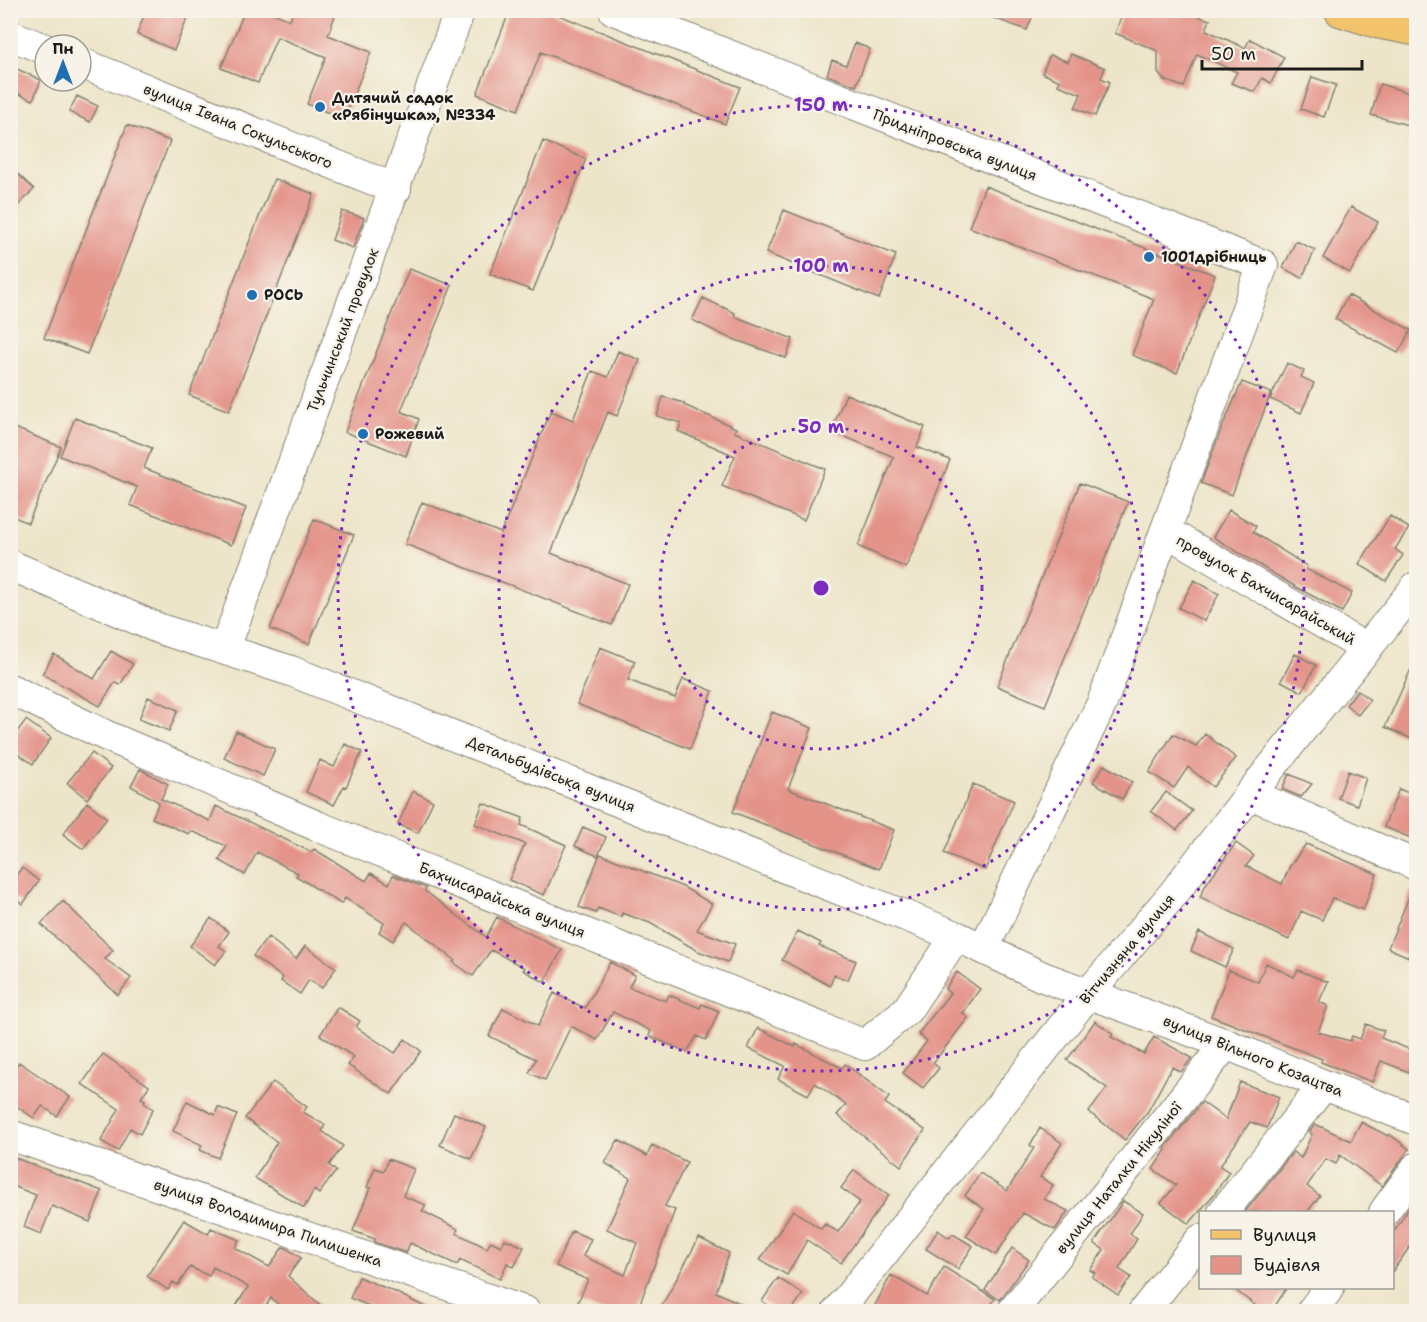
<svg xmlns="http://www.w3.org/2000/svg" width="1427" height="1322" viewBox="0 0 1427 1322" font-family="'Shantell Sans',sans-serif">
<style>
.building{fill:#e49389}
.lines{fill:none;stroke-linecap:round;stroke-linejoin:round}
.minor-casing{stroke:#848072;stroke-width:32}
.major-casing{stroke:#848072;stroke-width:35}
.minor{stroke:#fff;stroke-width:30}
.major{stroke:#f2c36a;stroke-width:33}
.ring{fill:none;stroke:#7b2cbf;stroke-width:3;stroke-dasharray:3 6}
.poi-dot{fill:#1f6fb2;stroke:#f7f3e8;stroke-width:2}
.labels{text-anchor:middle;stroke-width:4.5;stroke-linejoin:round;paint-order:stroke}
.poi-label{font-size:15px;font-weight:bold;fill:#1c1c1c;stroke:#f7f3e8;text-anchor:start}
.street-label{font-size:15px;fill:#1c1c1c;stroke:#f7f3e8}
.centre{fill:#7b2cbf;stroke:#f7f3e8;stroke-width:3}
.ring-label{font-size:18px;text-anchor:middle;font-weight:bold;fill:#7b2cbf;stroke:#f7f3e8;stroke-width:4.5;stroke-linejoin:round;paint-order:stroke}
</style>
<rect width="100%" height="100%" fill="#f7f3e8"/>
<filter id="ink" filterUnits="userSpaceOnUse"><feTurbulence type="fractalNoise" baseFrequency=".0167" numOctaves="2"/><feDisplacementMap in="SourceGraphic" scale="12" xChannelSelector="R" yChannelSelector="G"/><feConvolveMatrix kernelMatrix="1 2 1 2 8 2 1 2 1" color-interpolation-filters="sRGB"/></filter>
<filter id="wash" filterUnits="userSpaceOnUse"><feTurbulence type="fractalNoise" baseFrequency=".008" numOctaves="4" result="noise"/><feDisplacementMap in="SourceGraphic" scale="24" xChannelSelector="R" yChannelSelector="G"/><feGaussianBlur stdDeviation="1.35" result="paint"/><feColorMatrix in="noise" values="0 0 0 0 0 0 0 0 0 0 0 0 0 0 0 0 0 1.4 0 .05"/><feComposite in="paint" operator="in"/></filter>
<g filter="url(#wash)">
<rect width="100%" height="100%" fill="#ede5c9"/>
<g id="blocks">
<path class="building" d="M146,10h45l-17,40 -37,-16z
M245,10h21l24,10 3,-10h44l-9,25 43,17 -27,67 -37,-15 19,-47 -49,-20 -19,46 -37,-15z
M510,10h36l194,77 -15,37 -184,-72 -23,58 -41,-16z
M980,10h55l-8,20 -48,-17z
M1124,10h54l32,10 -4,10 39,18 5,-9 34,18 -13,26 -9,-5 -7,14 -24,-9 6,-11 -40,-18 -13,33 -20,-7 -6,-7v-22l-43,-18z
M855,43l15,6 -14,37 -29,-11 5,-15 14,5z
M1071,54l34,14 -4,10 9,4 -15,34 -20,-8 6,-14 -23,-9 2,-4 -18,-8 8,-18 18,7z
M15,68l26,12 -8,20 -23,-10v-10z
M1312,77l24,8 -12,32 -23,-8z
M1380,84l36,11v15l-4,16 -41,-11z
M77,96l21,10 -8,16 -21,-10z
M127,125l43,16 -83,213 -43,-16z
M543,141l43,18 -53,132 -43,-17z
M10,167l24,22 -24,25z
M274,179l40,15 -85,217 -40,-16z
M985,186l230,89 -38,98 -45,-18 22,-56 -185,-72z
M1351,207l27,15 -28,51 -27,-15z
M784,210l112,45 -17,44 -113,-46z
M342,211l22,7 -11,30 -21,-8z
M1296,241l19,9 -13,28 -19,-10z
M409,269l43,16 -51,126 18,8 -13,37 -61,-24z
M1348,295l63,35 -13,23 -63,-34z
M703,298l32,15 -1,3 59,23 -7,19 -61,-22 -33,-16z
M618,351l22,9 -23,56 -9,-4 -57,141 77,31 -16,41 -207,-81 17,-42 79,31 50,-122 22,9 19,-49 16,6z
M1287,363l17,8 -3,6 13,6 -13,30 -31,-14z
M1242,382l29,11 -39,102 -31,-12 20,-53z
M846,394l79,33 -8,20 33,13 -44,108 -48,-22 36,-89 -63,-26z
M663,397l21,6v2l52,23 -2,4 91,37 -21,51 -82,-34 13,-30 -57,-25 3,-8 -24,-7z
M75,418l77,30 -8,20 102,40 -15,37 -101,-40 7,-18 -77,-31z
M10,426l51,21 -33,76 -18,-8z
M1080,483l48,19 -83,204 -48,-20z
M1229,510l27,16 -3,6 54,34 -1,3 46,24 -10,19 -46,-25 -83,-50z
M1390,516l19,12 -14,21 8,6 -17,26 -27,-17z
M314,519l40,16 -45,109 -39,-15z
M1194,580l25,14 -15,27 -25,-13z
M600,647l35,14 -7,19 47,18 8,-19 30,12 -23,58 -113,-45z
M111,651l22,13 -13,21 -5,-3 -15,24 -58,-32 12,-20 40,25z
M1295,654l21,11 -14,27 -21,-11z
M1416,658v83l-31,-14z
M1357,690l13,10 -12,15 -12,-10z
M148,697l30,13 -9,21 -30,-12z
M772,712l40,16 -24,61 106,41 -15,39 -146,-57z
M26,720l25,18 -18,26 -23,-16v-7z
M236,731l39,18 -12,27 -39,-18z
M1173,734l23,12 9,-12 31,24 -23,29 -25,-20 -14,21 -25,-16z
M345,744l17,8 -16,35 -2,-1 -10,19 -28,-13 14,-32 14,7z
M92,753l19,15 -24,31 -20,-16z
M1104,765l28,17 -10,17 -29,-17z
M140,769l28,15 -7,15 49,22 6,-15 95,46 3,-3 52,32 5,-8 18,11 4,-9 33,13 -1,3 61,46 11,-20 65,33 -18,32 -21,-12 2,-2 -34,-18 -18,26 -20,-14 2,-2 -49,-38 -13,19 -14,-9 5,-9 -39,-25 -4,6 -45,-28 2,-3 -41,-21 -12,23 -26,-15 8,-14 -36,-15 -2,3 -37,-16 7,-16 -28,-16z
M1348,771l18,7 -9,27 -19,-7z
M1289,774l23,10 -11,13 -19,-8z
M973,784l41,17 -29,69 -41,-17z
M1399,789l17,7v44l-32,-13z
M413,791l20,10 -15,32 -20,-9z
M1166,792l26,19 -15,19 -26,-19z
M87,802l20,16 -24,31 -20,-15z
M483,803l40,15 -2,7 45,20 -22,50 -35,-15 16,-36 -50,-20z
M583,827l23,10 -8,19 -23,-10z
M1236,843l18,13 -8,10 36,18 8,-18 16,-22 71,30 -14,36 -31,-12 -10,22 -21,-9 -12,29 -89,-43 6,-13z
M600,854l83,33 29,17 -15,26 38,14 -7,18 -30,-11 -48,-28 -28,-10 -1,4 -23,-9 -2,5 -17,-6z
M22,868l17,13 -16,23 -13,-9v-13z
M1415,882h1v78l-28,-12z
M63,901l50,49 -8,9 26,19 -13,17 -77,-71z
M211,918l18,14 -10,14 7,5 -11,14 -25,-19z
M798,931l23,12 -2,3 37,15 -8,19 -14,-5 -4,11 -48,-26z
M1199,932l35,17 -9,18 -34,-16z
M268,937l28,22 9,-13 31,22 -14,20 -13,-8 -9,14 -19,-13 2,-3 -30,-22z
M610,962l25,13 -6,12 37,14 3,-6 31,13 2,-4 17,7 -13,29 -9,-4 -10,16 -38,-16 2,-5 -38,-19 -16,28 -26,-14 -26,54 -16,-7 7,-14 -47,-23 14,-28 35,18 16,-33 31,15z
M1266,963l28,14 4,-7 30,12 -9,20 9,4 -10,26 32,9 2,-5 8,3 6,-15 18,7 -3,7 35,14 -7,20 -28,-11 -9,21 -51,-20 1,-3 -111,-43 18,-46 29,12z
M957,972l23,17 -17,24 5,5 -35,45 6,5 -16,20 -20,-15 24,-32 -9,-7 32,-41 -5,-4z
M338,1007l22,14 -4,6 39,26 10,-14 16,12 -30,43 -43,-29 6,-8 -34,-22z
M1095,1021l18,13 -2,3 33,17 10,-17 38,21 -11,14 -9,-5 -24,44 -23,29 -36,-28 18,-24 -40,-28z
M758,1028l37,19 1,-3 46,24 3,-4 44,33 -4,6 40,27 -24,36 -64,-51 9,-10 -31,-22 -7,12 -30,-16 7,-13 -37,-18z
M103,1054l46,32 -8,12 4,2 -1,3 9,6 -13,25 -10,-6 -12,23 -17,-10 18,-32 -37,-25z
M19,1062l51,35 -13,19 -15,-10 -8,12 -24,-16v-26z
M273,1082l34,25 -4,5 22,13 -3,6 21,15 -14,19 7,6 -17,23 -5,-4 -10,18 -49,-30 22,-36 -32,-24z
M1240,1082l39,15 -12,31 -17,-6 -30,44 9,6 -14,21 -26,31 -28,-21 15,-18 -23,-16 13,-19 -1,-2 37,-46 24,17z
M187,1101l28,14 3,-8 19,8 -19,43 -18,-8 2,-5 -29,-14z
M454,1113l32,14 -15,32 -31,-14z
M1361,1122l27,14 1,-2 20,15 -27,37 -42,-31 -4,9 -10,-5 -19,27 13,10 -13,16h-62l48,-60 8,6 11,-24 -3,-2 6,-8 36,17z
M1040,1128l22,15 -22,34 13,8 -9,14 24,12 -13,19 -32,-17 -27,42 -30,-19 18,-27 -19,-13 15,-23 27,18 27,-43 -4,-3z
M618,1140l29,16 5,-11 35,17 -22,44 10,4 -38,101h-37l-22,-9 10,-22 -32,-14 16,-35 19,8 -8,17 42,19 12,-32 -30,-14 23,-51 -25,-15z
M10,1156l92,35 -12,31 -38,-16 -11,28 -17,-7 12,-32 -26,-10z
M388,1159l26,10 -11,27 23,9 -4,6 36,18 -2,4 31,15 4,-7 10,5 4,-7 19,8 -10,20 -7,-4 -7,16 -40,-19 -3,5 -47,-22 -4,10 -32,-11 1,-3 -22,-8 17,-43 -3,-1 8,-19 9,3z
M854,1170l35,25 -48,68 -34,-23 -20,35 -27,-15 33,-50 28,19 4,-5 13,8 22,-30 -19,-14z
M1416,1197v41l-24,34v-38z
M1123,1201l20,12 -13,21 7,5 -18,30 12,8 -13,18 -26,-18 3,-4 -5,-3 14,-20 -10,-7z
M184,1220l24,14 3,-6 28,12 -4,8 34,19 14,-20 3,1 15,10 -13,18 39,35h-41l-15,-13 -8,13h-17l-10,-5 12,-19 -35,-20 -4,9 -19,-9 -12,18 -5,-3 -5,8 -21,-14z
M938,1230l11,8 4,-4 20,12 -15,23 -32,-20z
M699,1238l30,15 -13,39 40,19h-97z
M1012,1248l17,12 -29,40 -15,-10z
M944,1267l51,32 -8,12h-115l19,-36 36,21z
M359,1277l36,15 38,19h-66l2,-5 -19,-8z
M778,1278l25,16 -12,17h-14l-15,-10z
M1231,1287h56l-15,24h-9z"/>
</g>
</g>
<g filter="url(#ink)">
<use href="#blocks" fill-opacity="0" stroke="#848072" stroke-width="1.5"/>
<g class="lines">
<g class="minor-casing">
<path id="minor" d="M614,10l649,255 -161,438 -118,245
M10,35l35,14
M81,63l315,126
M1165,531l202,118
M10,565l150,64 131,42 665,265 87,41 183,67 98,41 92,35
M225,648l235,-638
M10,689l97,47 210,90 548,219 42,-35 49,-74
M1250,794l166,71
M10,1135l516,177
M1223,1212l101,-127
M1384,1212l32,-44
M837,1312l252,-319 84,-99 77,-100 166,-207
M1012,1312l214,-268
M1143,1312l57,-72
M1311,1312l18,-24"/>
</g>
<g class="major-casing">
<path id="major" d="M1341,10l38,12 37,7"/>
</g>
<use href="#minor" class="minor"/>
<use href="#major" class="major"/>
</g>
</g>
<g class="ring">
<circle cx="821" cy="588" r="161"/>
<circle cx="821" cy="588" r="322"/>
<circle cx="821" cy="588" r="483"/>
</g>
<g class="poi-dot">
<circle cx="320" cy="107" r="6"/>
<circle cx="1149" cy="257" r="6"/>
<circle cx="252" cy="295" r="6"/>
<circle cx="363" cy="434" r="6"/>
</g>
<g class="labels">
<g class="poi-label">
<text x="332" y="103">Дитячий садок<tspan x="332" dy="17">«Рябінушка», №334</tspan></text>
<text x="1161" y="262">1001дрібниць</text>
<text x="264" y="300">РОСЬ</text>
<text x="375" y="439">Рожевий</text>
</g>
<g class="street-label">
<text transform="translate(238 126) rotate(22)" y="5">вулиця Івана Сокульського</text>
<text transform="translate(955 145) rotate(21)" y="5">Придніпровська вулиця</text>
<text transform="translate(343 330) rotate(-69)" y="5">Тульчинський провулок</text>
<text transform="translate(1266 590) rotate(30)" y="5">провулок Бахчисарайський</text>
<text transform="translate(551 774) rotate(22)" y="5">Детальбудівська вулиця</text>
<text transform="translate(502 900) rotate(22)" y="5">Бахчисарайська вулиця</text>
<text transform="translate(1127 949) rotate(-50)" y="5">Вітчизняна вулиця</text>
<text transform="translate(1253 1056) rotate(22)" y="5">вулиця Вільного Козацтва</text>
<text transform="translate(1119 1178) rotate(-51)" y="5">вулиця Наталки Нікуліної</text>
<text transform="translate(268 1223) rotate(19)" y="5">вулиця Володимира Пилишенка</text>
</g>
</g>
<circle cx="821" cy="588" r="9" class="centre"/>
<g class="ring-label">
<text x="821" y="111">150 m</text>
<text x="821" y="272">100 m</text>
<text x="821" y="433">50 m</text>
</g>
<rect width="1427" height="1322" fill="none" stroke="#f7f3e8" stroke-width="36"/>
<rect x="1199" y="1211" width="195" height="78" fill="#f7f3e8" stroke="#9f9d96" stroke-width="1.5"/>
<rect x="1211" y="1230" width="30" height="9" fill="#f2c36a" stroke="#9f9d96" stroke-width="1.5"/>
<text x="1253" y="1241" font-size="18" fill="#1c1c1c">Вулиця</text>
<rect x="1211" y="1256" width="30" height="18" fill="#e49389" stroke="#9f9d96" stroke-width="1.5"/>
<text x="1253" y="1271" font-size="18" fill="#1c1c1c">Будівля</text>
<g transform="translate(63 63)"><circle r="28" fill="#f7f3e8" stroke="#9f9d96" stroke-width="1.5"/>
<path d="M0-4.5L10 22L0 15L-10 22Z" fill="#1f6fb2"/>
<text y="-9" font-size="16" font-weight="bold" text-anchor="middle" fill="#1c1c1c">Пн</text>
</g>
<path d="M1202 60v9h160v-9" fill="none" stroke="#1c1c1c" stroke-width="3"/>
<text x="1211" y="60" font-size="18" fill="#1c1c1c" stroke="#f7f3e8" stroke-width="4.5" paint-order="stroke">50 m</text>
</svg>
